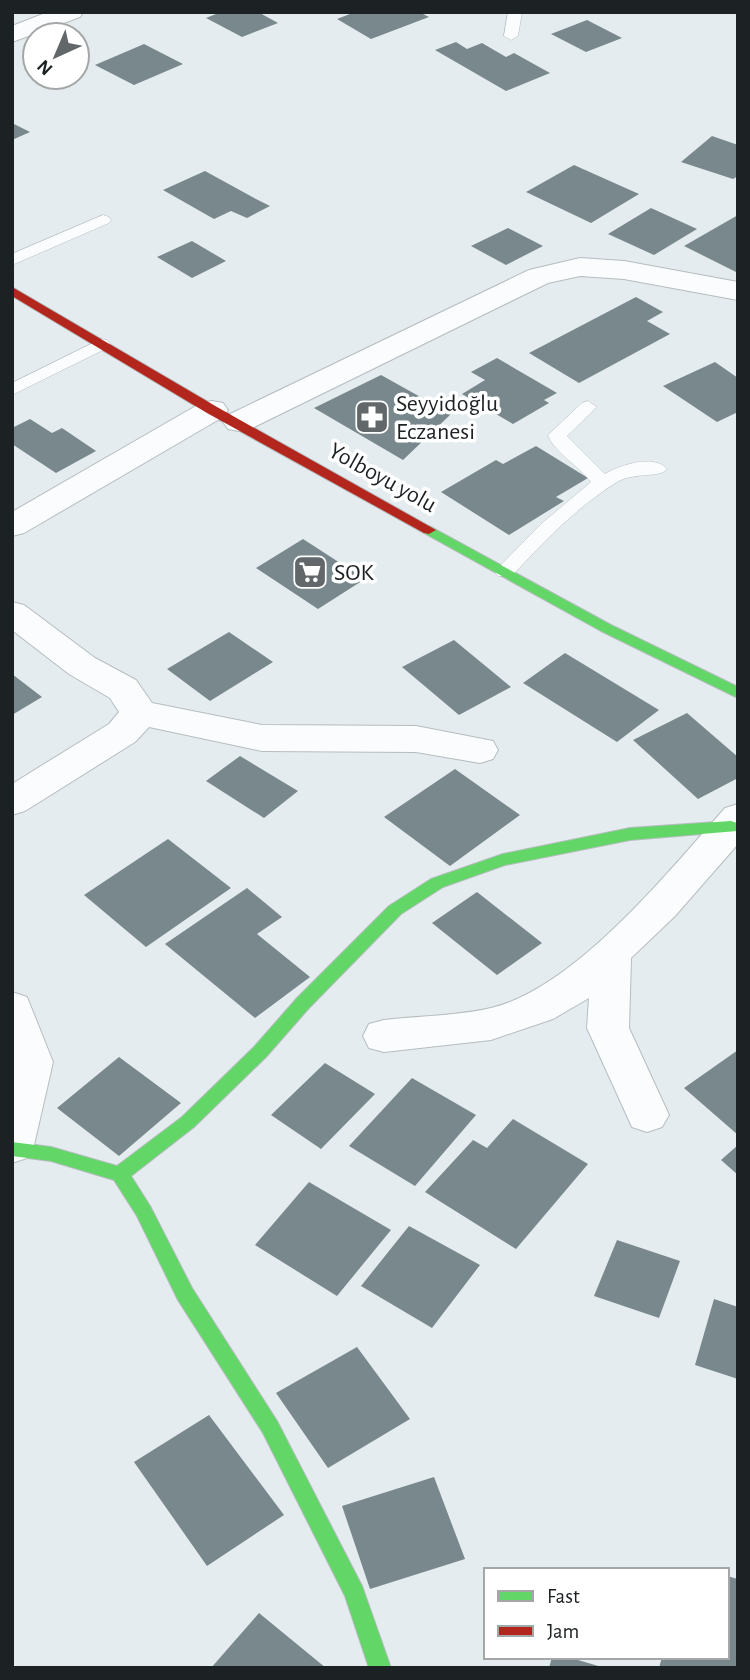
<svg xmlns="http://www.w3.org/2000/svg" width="750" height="1680" viewBox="0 0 750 1680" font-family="'Alegreya Sans',sans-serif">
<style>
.building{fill:#79888d}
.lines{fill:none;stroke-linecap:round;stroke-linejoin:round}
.lane-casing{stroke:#b6bdbf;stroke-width:1}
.street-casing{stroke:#b6bdbf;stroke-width:2}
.fast-casing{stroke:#b6bdbf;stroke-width:2}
.jam-casing{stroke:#b6bdbf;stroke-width:2}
.lane{fill:#fbfcfd;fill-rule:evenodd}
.street{fill:#fbfcfd;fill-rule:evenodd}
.fast{fill:#63d668;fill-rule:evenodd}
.jam{fill:#b3261e;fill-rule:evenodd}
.labels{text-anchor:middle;stroke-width:7;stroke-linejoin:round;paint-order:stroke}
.poi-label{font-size:24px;fill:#1c2123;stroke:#fff;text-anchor:start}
.street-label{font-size:24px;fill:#1c2123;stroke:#fff}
</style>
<rect width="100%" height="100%" fill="#e4ecef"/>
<path class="building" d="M221,12h37l20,11 -36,14 -36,-19z
M355,12h64l10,5 -58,22 -34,-20z
M587,20l35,18 -36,14 -35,-18z
M456,42l11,7 15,-6 24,14 8,-4 36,20 -44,18 -71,-41z
M144,44l39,20 -49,21 -39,-20z
M12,123l18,9 -18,8z
M712,136l26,9v31l-5,3 -52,-17z
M574,165l65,29 -48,29 -65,-31z
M205,171l51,28 14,7 -23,12 -16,-7 -17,8 -51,-29z
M651,208l46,21 -43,26 -46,-21z
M738,215v58l-54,-27z
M508,228l35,18 -37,19 -35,-19z
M192,241l34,20 -34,17 -35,-21z
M636,297l27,15 -16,9 23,13 -91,49 -50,-30z
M497,358l60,35 -13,7 5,3 -36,21 -51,-30 23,-14 -14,-8z
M715,362l23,16v34l-21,10 -54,-36z
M381,375l70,39 -48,46 -89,-52z
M30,419l22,14 10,-5 34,23 -40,22 -44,-29v-16z
M536,446l52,32 -32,19 8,4 -55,34 -68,-43 55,-32 7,4z
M303,539l62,40 -47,30 -62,-41z
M229,632l44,30 -63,39 -43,-32z
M454,640l57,47 -52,28 -57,-48z
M565,653l94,57 -42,32 -94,-59z
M12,674l30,23 -30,18z
M687,713l51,44v21l-40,21 -65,-59z
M240,756l58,35 -34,27 -58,-37z
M455,769l65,46 -70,51 -66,-49z
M168,839l63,49 -85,59 -62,-52z
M247,888l35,29 -25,17 53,43 -55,41 -90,-74z
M477,892l65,51 -45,32 -65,-52z
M738,1050v85l-54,-47z
M119,1057l62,46 -62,53 -62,-48z
M325,1063l50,31 -54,55 -50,-34z
M412,1078l64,37 -61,71 -66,-40z
M513,1119l75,45 -72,85 -91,-57 48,-52 14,8z
M738,1145v30l-17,-15z
M309,1182l82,48 -54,66 -82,-51z
M409,1226l71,39 -48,63 -71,-42z
M617,1240l63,21 -21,57 -65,-22z
M714,1299l24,8v72l-43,-14z
M357,1347l53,72 -82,49 -52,-75z
M209,1415l75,100 -77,51 -73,-104z
M434,1477l31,82 -95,30 -28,-83z
M727,1576l11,3v89h-79l3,-11h65z
M259,1613l67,55h-115z
M552,1657h16l37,11h-56z"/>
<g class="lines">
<g class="lane-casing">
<path id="lane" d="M508,12h14l-4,24 -7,4 -7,-4z
M103,215l6,2 2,3 -2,3 -97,42v-11z
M101,339l6,1 3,4 -3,4 -95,47v-12z
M588,401l9,6 -30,29 38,38c15,-9 49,-20 62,-5 -7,9 -33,3 -50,13 -39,24 -74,60 -105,94h-14l-3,-4 3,-4 42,-43 51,-43c-11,-15 -38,-31 -43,-47l34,-32z"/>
</g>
<g class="street-casing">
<path id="street" d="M48,12h35l-3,5 -68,25v-16z
M580,258l44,3 114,21v18l-114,-21 -44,-3 -32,7 -298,146 -11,2 -11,-2 -5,-7 5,-7 301,-145z
M212,401l11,2 5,7 -5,7 -199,116 -12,3v-24l189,-109z
M12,602l12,3 71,53 41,22 16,23 110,22 154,1 77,15 5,9 -5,9 -13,4 -64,-11 -154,-1 -113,-24 -14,15 -110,69 -13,4v-31l97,-60 10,-12 -9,-14 -41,-24 -57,-44z
M738,804v40l-63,72 -44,42 -2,70 40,87 -7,12 -15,5 -15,-5 -45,-99 2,-30 -36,21 -62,21 -107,12 -15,-4 -6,-12 6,-12 15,-4c35,-4 73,-4 107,-12 84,-20 177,-136 234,-200z
M12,992l15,5 26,65 -19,83 -7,13 -15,5z"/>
</g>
<g class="fast-casing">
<path id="fast" d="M429,526l182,99 127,62v11l-137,-67 -177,-98 -2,-3z
M731,821l6,2v8l-107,9 -125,25 -62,22 -42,27 -92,94 -43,49 -72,70 -63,49 19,30 42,82 85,133 85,165 29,82h-22l-24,-72 -82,-163 -85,-133 -41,-84 -23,-36 -63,-19 -39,-5v-14l39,5 66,19 65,-49 72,-70 43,-49 92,-92 42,-27 72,-25 127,-26z"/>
</g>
<g class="jam-casing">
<path id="jam" d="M12,287l205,120 219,123 -7,4 -5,-1 -217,-120 -195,-117z"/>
</g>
<use href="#lane" class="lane"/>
<use href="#street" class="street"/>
<use href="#fast" class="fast"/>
<use href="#jam" class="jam"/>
</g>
<defs>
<g id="pharmacy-square" transform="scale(1.75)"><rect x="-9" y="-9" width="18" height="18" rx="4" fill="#62686a" stroke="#fff"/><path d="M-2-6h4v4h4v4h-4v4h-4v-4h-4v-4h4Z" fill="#fff"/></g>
<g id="supermarket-square" transform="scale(1.75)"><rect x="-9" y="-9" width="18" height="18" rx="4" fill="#62686a" stroke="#fff"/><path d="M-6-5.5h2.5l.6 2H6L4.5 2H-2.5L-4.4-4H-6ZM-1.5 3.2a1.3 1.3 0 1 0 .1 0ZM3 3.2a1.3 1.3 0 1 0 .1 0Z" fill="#fff"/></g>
</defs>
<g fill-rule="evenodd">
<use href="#pharmacy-square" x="372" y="417"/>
<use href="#supermarket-square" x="310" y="572"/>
</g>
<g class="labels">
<g class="poi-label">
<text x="396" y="411">Seyyidoğlu<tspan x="396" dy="28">Eczanesi</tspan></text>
<text x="334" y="580">SOK</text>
</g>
<g class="street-label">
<text transform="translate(383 477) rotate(29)" y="8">Yolboyu yolu</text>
</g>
</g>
<rect width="750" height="1680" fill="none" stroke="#1c2123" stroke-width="28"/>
<rect x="484" y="1568" width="245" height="91" fill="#ffffff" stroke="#a4a6a7" stroke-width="2"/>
<rect x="498" y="1591" width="35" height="10" fill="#63d668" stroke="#a4a6a7" stroke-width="2"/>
<text x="547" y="1603" font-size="21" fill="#1c2123">Fast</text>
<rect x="498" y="1626" width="35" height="10" fill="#b3261e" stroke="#a4a6a7" stroke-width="2"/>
<text x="547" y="1638" font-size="21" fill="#1c2123">Jam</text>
<g transform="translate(56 56) rotate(224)"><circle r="33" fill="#ffffff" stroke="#a4a6a7" stroke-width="2"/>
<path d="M0-5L12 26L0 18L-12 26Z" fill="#62686a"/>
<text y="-10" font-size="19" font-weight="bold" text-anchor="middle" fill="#1c2123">N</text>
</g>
</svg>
